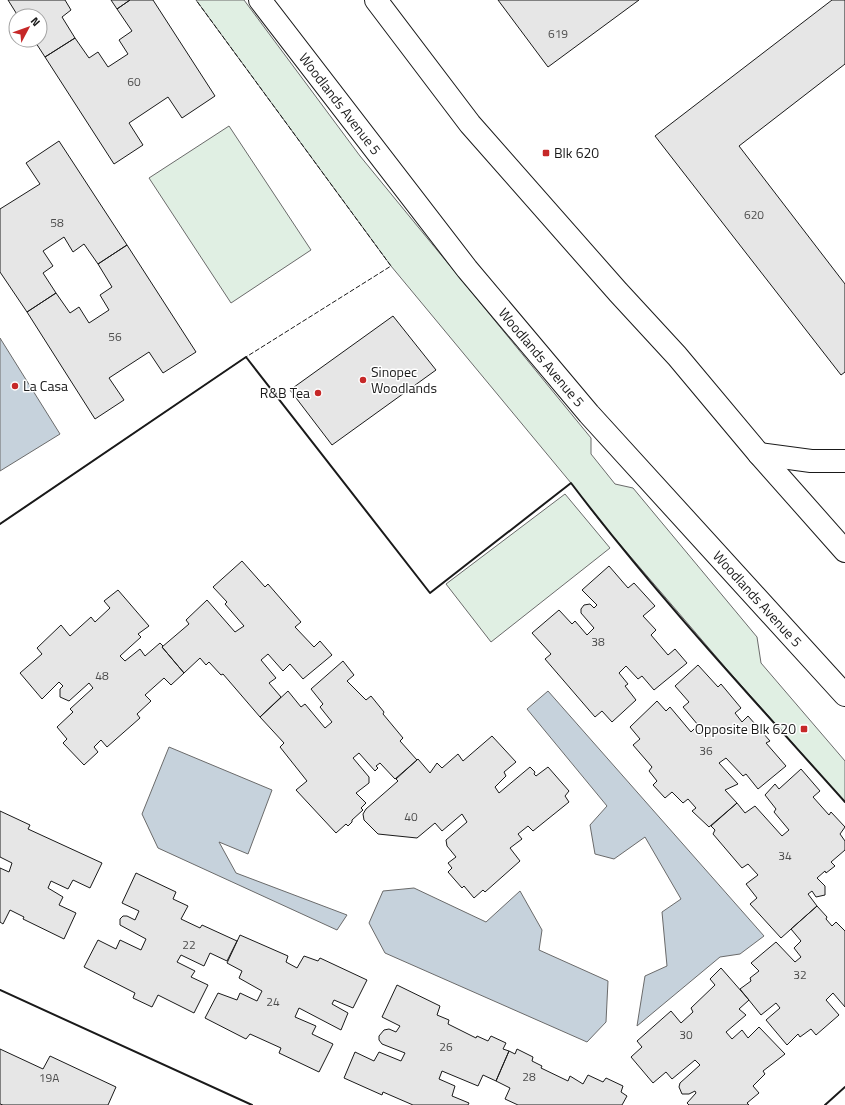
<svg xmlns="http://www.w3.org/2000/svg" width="845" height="1105" viewBox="0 0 845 1105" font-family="'Titillium Web',sans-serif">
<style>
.green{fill:#e0efe3;stroke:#6a6a6a}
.water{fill:#c6d2dc;stroke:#6a6a6a}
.building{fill:#e6e6e6;stroke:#1a1a1a}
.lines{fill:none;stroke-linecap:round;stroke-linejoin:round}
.minor-casing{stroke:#1a1a1a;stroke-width:24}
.secondary-casing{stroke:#1a1a1a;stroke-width:24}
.minor{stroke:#fff;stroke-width:22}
.secondary{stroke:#fff;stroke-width:22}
.fence{stroke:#1a1a1a;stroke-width:1;stroke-dasharray:5 2;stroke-linecap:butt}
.wall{stroke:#1a1a1a;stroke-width:2}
.poi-dot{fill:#c62828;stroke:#fff;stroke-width:1.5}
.labels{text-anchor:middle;stroke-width:3;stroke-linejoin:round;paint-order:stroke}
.number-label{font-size:12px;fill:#4d4d4d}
.street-label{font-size:14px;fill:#1a1a1a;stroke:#fff}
.poi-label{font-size:14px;fill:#1a1a1a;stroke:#fff;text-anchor:start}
</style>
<rect width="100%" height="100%" fill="#fff"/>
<path class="green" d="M196,0h48l116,156 231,282v16l24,30 18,4 124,149 4,26 84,98v41l-120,-135 -125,-146 -29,-38 -180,-217z
M229,126l82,124 -80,53 -82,-125z
M565,494l45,54 -119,94 -45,-58z"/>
<path class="water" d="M0,338l60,96 -60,37z
M548,691l216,245 -24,18 -20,3 -83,69 8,-50 22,-10 -5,-54 19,-13 -36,-62 -31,22 -19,-5 -5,-29 17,-19 -80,-97z
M169,747l103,43 -24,64 -29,-12 17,31 111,42 -10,15 -179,-82 -16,-34z
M414,888l72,34 34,-31 22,39 -3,20 69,31 -2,41 -19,20 -202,-89 -16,-30 14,-32z"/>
<path class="building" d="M8,0h57l6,10 -9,7 13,21 -30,19 -11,-17h6v-24h-22z
M111,0h19l-13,9z
M130,0h23l62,96 -33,22 -14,-21 -39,26 14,22 -29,19 -69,-107 30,-19 14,20 9,-6 10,15 20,-13 -9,-14 13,-9 -15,-22z
M498,0h141l-91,67z
M832,0h13v64l-106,82 106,138v88l-4,3 -186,-239z
M59,141l68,104 -29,19 -14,-20 -11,8 -9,-15 -21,14 10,15 -10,7 13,20 -29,19 -27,-40v-63l40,-25 -14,-21z
M127,245l69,107 -33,21 -14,-21 -40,26 15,22 -29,19 -68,-107 29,-19 14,20 9,-6 10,16 20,-13 -9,-15 12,-8 -14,-23z
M393,316l43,54 -104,75 -42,-55z
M242,561l23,26 3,-3 33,38 -6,5 19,20 6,-6 12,14 -29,24 -13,-15 -7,7 -15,-17 -7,6 15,18 -7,5 12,14 -21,20 -37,-43 -2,1 -12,-13 -3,3 -6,-7 -16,15 -22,-26 27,-23 -3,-4 21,-20 28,32 9,-6 -19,-22 2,-2 -14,-15z
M609,566l19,22 6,-5 21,23 -12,10 13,14 -5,5 17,20 7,-6 12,14 -33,27 -12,-14 -4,3 -12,-13 -7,7 9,11 -3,2 11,14 -24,22 -10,-11 -7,6 -50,-58 6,-5 -19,-21 27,-23 13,14 3,-3 12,14 7,-7 -13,-15v-4l3,-4 6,-1 4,4 3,-3 -15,-15z
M118,590l31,36 -11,8 3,3 -21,19 5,5 15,-12 5,7 15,-13 3,3 -1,1 22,26 -13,12 -7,-7 -19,17 6,6 -14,13 3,4 -33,29 -6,-7 -7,7 4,5 -14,13 -21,-22 4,-4 -10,-12 16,-15 -3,-3 23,-21 -4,-5 -20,18 -9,-4v-8l3,-3 -4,-4 -17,17 -22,-26 22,-19 -5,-6 24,-23 9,11 21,-19 4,5 15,-14 -6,-7z
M343,661l11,14 -7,6 19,19 5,-4 13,16 -1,2 20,24 -3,3 17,19 -22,19 -15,-16 -4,3 2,2 -3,3 -16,-18 -6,5 16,19v6l-13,10 10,10 -5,5 2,2 -11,10v2l-4,4 -2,-2 -10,9 -40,-43 11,-9 -27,-34 4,-4 -24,-26 28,-26 13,16 4,-3 20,24 7,-6 -12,-15 3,-3 -12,-15z
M698,665l20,22 3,-3 20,24 -6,5 7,9 6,-6 22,25 -4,2 20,23 -28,23 -12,-15 -3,2 -17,-18 -7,5 19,21 -13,6 12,13 -28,24 -17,-16 4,-3 -8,-9 -5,4 -11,-11 -7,6 -12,-13 4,-4 -8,-10 3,-4 -19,-22 7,-6 -10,-12 27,-26 9,10 4,-4 21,25 7,-7 -15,-18 6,-5 -14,-16z
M492,736l24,26 -12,10 2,4 -11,11 4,6 31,-26 5,5 -1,2 2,2 12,-9 21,24 -4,5 4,6 -36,29 -5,-5 -10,8 4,5 -12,9 10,13 -35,31 -2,-2 -9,8 -10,-12 -2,2 -14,-16 4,-4 -4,-5 8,-6 -9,-11 -1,-6 21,-18 -5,-8 -20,17 -7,-8 -18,15 -39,-4 -14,-14 -1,-6 3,-5 32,-28 -2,-2 22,-20 12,14 7,-10 5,5 16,-14 5,7z
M801,769l19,22 -7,6 16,18 2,-3 14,15 -5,7 5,7v9l-14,12 4,4 -9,7 -1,-2 -8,7 8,8v9l-9,2 -4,-6 -4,3 9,12 -36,32 -31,-34 7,-6 -11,-14 12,-9 -10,-11 -6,4 -29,-34 2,-4 -4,-4 26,-23 8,10 10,-7 27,30 7,-6 -15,-18 2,-3 -11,-14 10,-11 4,5z
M0,811l30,14 -2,4 74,34 -12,25 -17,-8 -5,9 -17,-8 -3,7 15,9 -4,8 17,8 -12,26 -41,-20 1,-2 -14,-7 -7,14 -3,-2v-54l9,4 3,-9 -12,-6z
M136,873l40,19 -3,7 15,7 -7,13 19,9 2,-3 35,16 -10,20 -17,-8 -6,13 -23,-11 -4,7 18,9 -4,6 17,8 -14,28 -36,-18 -6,12 -19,-9 2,-5 -51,-26 14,-27 18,9 4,-9 21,10 5,-11 -26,-14v-6l3,-3h4l8,4 4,-9 -17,-8z
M817,906l10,11 -1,2 6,7 4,-4 9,9v76l-12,-14 -7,7 13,15 -23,20 -5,-6 -11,8 -2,-3 -11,11 -21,-25 14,-12 -4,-5 -15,12 -21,-26 11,-8 -1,-3 9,-7 -8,-8 25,-21 19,20 6,-5 -7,-9 7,-7 -10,-12z
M240,935l48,21 -2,6 11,6 7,-12 14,5 2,-3 47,22 -14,28 -19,-8 -2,4 16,9 -7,17 -42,-22 -4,9 21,9 -4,8 21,10 -14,28 -40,-19 2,-5 -31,-14 -4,5 -41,-21 13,-25 19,7 3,-7 17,8 5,-10 -23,-13 3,-7 -15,-8z
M721,968l28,32 -10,9 7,6 -20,17 6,7 10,-9 6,8 11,-11 26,27 -22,17 2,3 -12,12 6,7 -12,10 2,2h-60l-2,-2 9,-10 -1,-2 -6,3h-7l-3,-7 1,-4 20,-18 -5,-5 -23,19 -6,-7 -13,11 -22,-26 11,-10 -5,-6 34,-30 10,12 12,-11 -2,-4 24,-23 -5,-6z
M397,985l43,21 -3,9 12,5 -1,4 28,14 1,-2 11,5 3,-5 15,7 -3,6 6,2 -13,30 -13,-6 -5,11 -36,-15 -3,8 16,7 -3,10 17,7 -1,2h-55l-30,-13 -1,3 -38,-17 11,-26 19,9 5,-9 22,9 4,-8 -23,-9 -3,-4v-4l5,-6 5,-1 7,3 4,-6 -18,-9z
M0,1049l43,20 7,-13 66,31 -8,18h-105l-3,-1z
M517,1049l16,8 -1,4 10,5 -1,2 27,13 2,-5 13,8 5,-9 15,7 3,-4 17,8 -2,6 6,4 -5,9h-104l-13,-6 5,-11 -14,-7 13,-30 6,3z"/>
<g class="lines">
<g class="minor-casing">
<path id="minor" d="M759,454l52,7h34"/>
</g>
<g class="secondary-casing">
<g id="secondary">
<path id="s1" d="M260,0l207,269 122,145 256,281"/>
<path d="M376,0l94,124 148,168 59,64 82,98 86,97"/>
</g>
</g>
<use href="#minor" class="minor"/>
<use href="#secondary" class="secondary"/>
<path class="fence" d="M0,524l246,-167 145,-91 -195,-266"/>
<path class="wall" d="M0,524l246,-167 184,236 141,-110c85,112 181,215 274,319
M0,990l252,115
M825,1105l20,-18"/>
</g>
<g class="poi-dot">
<rect x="542" y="149" width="8" height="8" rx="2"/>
<circle cx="363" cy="380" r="4"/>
<circle cx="15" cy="386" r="4"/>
<circle cx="318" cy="393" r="4"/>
<rect x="800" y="725" width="8" height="8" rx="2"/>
</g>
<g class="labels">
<g class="number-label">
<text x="558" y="38">619</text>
<text x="134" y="86">60</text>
<text x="754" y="219">620</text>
<text x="57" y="227">58</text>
<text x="115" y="341">56</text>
<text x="598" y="646">38</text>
<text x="102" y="680">48</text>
<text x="706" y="755">36</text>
<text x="411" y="821">40</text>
<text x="785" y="860">34</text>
<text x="189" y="949">22</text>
<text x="800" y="979">32</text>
<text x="273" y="1006">24</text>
<text x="686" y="1039">30</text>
<text x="446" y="1051">26</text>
<text x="529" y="1081">28</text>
<text x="49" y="1082">19A</text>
</g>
<g class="street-label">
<text dy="5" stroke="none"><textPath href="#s1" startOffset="131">Woodlands Avenue 5</textPath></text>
<text dy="5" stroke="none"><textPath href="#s1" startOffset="455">Woodlands Avenue 5</textPath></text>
<text dy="5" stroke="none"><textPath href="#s1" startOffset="779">Woodlands Avenue 5</textPath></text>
</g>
<g class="poi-label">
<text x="554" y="158">Blk 620</text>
<text x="371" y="377">Sinopec<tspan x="371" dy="16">Woodlands</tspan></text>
<text x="23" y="391">La Casa</text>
<text x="310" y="398" text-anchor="end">R&amp;B Tea</text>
<text x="796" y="734" text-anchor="end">Opposite Blk 620</text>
</g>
</g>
<g transform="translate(28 28) rotate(49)"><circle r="19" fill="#ffffff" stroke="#a3a3a3"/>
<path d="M0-3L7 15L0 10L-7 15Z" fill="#c62828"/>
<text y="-6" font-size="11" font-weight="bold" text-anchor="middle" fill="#1a1a1a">N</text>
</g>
</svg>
